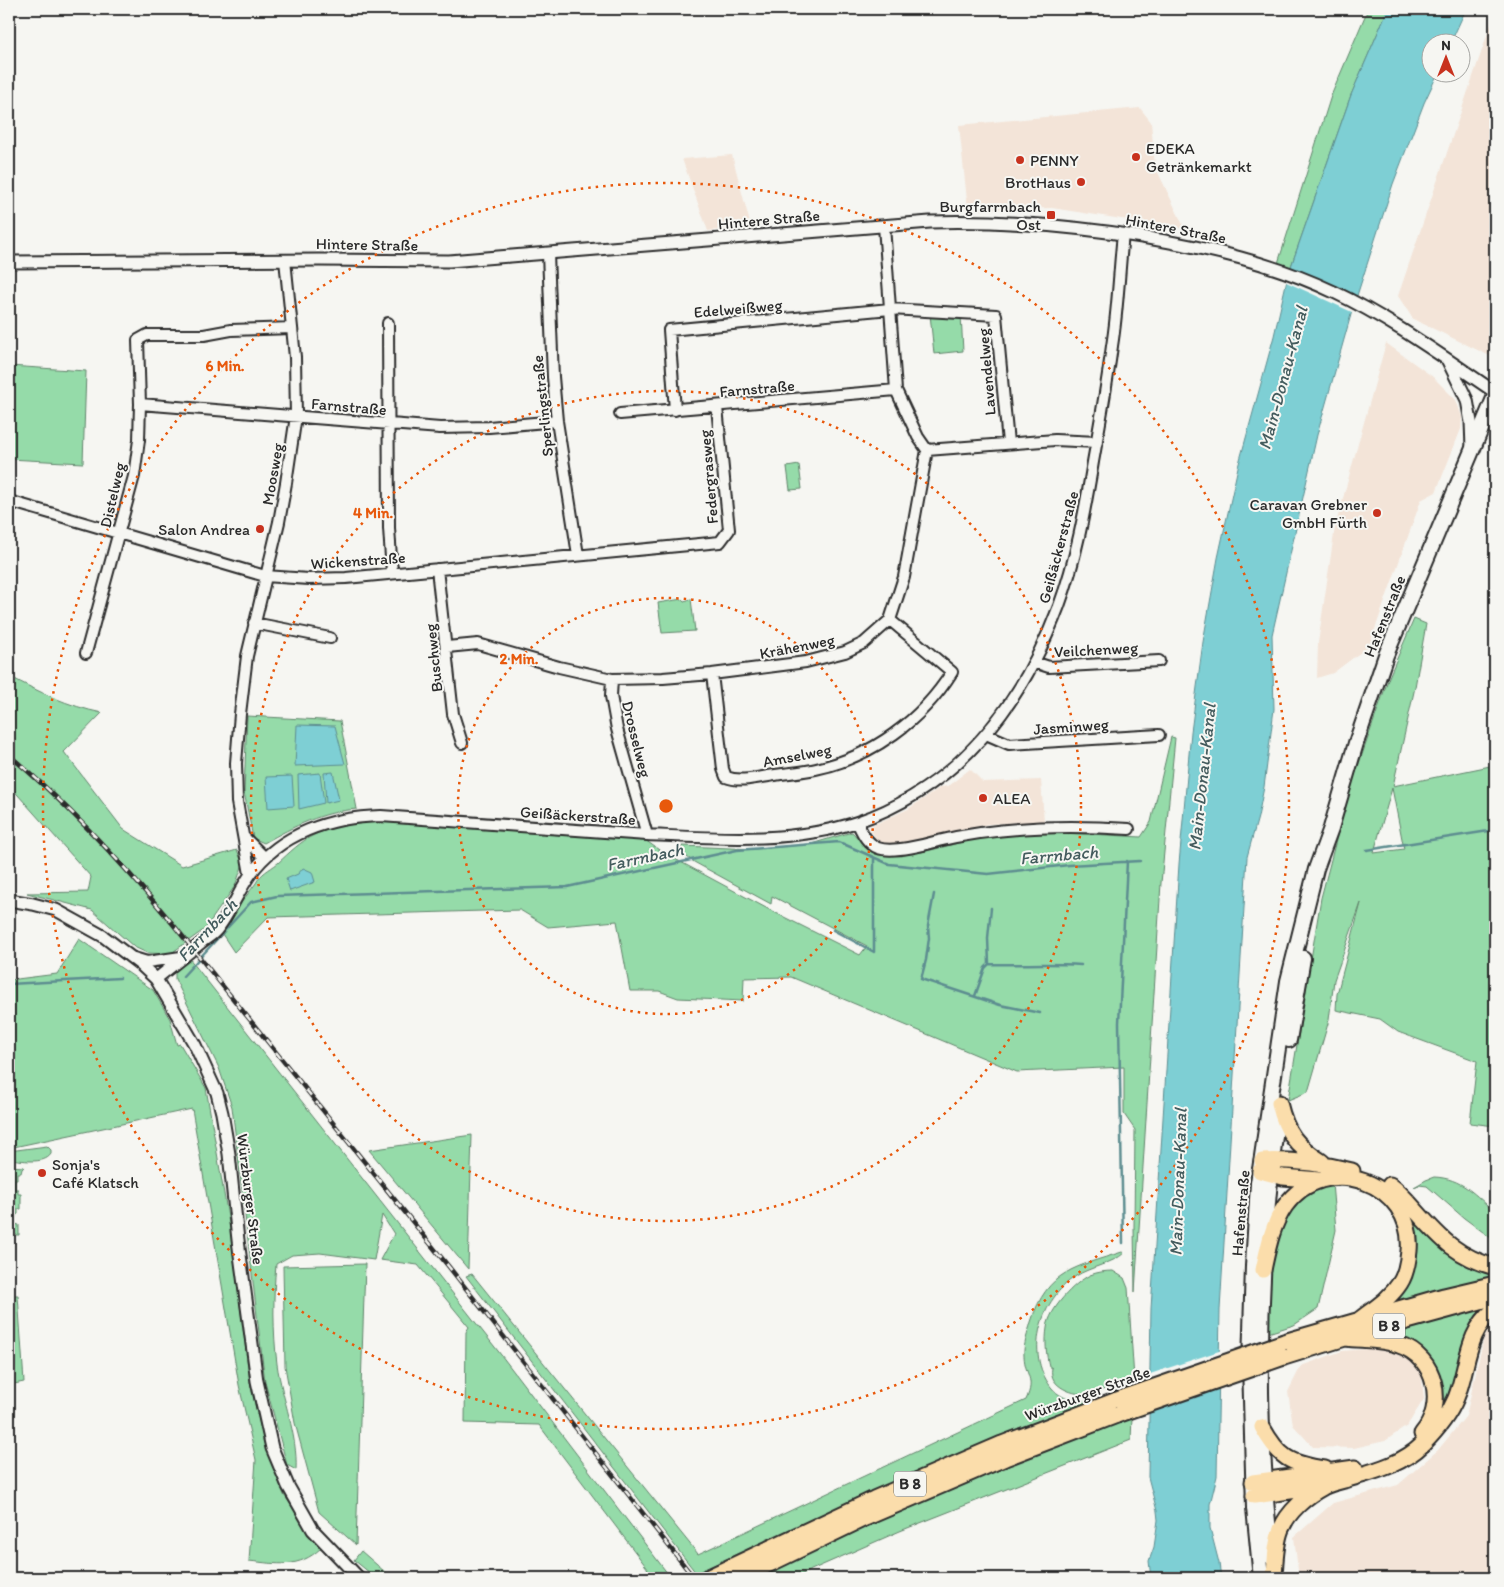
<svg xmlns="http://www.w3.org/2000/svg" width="1504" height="1587" viewBox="0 0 1504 1587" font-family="Itim,sans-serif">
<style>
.built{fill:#f3e4d8}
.green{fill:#95dba9;stroke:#60836a;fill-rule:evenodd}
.water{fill:#7ecfd4;stroke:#5d8d90}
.pier{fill:#f6f6f2}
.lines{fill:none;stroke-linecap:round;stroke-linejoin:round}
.stream{stroke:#5d8d90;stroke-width:2.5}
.minor-casing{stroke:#2b2b2b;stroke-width:14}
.tertiary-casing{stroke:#2b2b2b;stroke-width:15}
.secondary-casing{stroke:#2b2b2b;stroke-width:18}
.primary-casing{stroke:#2b2b2b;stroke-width:19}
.minor{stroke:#f6f6f2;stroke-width:10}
.tertiary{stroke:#f6f6f2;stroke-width:11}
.secondary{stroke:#f6f6f2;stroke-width:14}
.primary{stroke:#fbddab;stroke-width:15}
.rail-casing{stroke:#2b2b2b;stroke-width:4.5}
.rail{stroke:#f6f6f2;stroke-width:2.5;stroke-dasharray:8;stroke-linecap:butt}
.primary-bridge-casing{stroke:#2b2b2b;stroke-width:19;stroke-linecap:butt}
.primary-bridge{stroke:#fbddab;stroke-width:15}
.ring{fill:none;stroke:#e8590c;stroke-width:2.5;stroke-dasharray:2.5 5}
.poi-dot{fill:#c8321e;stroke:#f6f6f2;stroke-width:2}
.labels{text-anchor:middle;stroke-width:4;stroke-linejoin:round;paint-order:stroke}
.shield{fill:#f6f6f2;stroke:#686867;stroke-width:1}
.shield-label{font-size:15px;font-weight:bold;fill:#2b2b2b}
.poi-label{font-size:16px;fill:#2b2b2b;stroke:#f6f6f2;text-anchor:start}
.street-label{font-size:16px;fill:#2b2b2b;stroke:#f6f6f2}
.water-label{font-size:18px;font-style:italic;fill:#445c5e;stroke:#f6f6f2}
.centre{fill:#e8590c;stroke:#f6f6f2;stroke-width:2.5}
.ring-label{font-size:15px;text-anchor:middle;font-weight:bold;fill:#e8590c;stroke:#f6f6f2;stroke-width:4;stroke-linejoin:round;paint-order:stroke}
</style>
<rect width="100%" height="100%" fill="#f6f6f2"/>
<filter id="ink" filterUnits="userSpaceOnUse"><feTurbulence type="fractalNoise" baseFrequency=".02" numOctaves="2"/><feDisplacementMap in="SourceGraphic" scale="10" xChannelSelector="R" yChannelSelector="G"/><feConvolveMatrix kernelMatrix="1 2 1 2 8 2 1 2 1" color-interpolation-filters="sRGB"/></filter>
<g filter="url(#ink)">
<path class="built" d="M1495,12v333l-5,11 -77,-37 -15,-23z
M1140,108l11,14 4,44 30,63 -133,-21 -84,2 -9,-85z
M732,155l19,72 -43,4 -26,-72z
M1386,343l47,34 23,23 6,17 -1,12 -25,63 -15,8 -52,146 -36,27 -16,5 1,-35 17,-116z
M970,769l13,13 58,-2 3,41 -56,3 -67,16 -32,6 -12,-6 -8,-13 39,-18 33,-22 7,-1z
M1495,1324v254h-196l-5,-41 39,-34 65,-18 40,-35 28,-34 18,-79z
M1378,1348l26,4 17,19 3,28 -17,27 -22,15 -31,7 -41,-1 -20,-22 -5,-33 13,-26 41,-15z"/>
<path class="green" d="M1368,9h20l-37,86 -63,180 -11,-5 2,-10 52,-164z
M930,314l31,1 2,36 -29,3z
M9,366l77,5 -3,92 -74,-4z
M799,465l3,24 -12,1 -3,-23z
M682,599l2,2 7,-2 4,32 -33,2 -4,-30z
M1414,619l12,5 -11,63 -22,99 102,-21v361l-25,-3 7,-62 -79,-29 -18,-13 -44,-9 1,-16 24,-91 -27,77 -5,40 -21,72 -20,8 33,-202 26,-100 42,-121zM1392,788l12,61 -30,4v-1z
M9,676c30,16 59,30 93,37l-38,39 59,77 59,37 55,-16 6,14 -8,22 -30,43 -35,25 -23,-1 -13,-6 -42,-37 -65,-17 61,-1 3,-15 -82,-92z
M247,716l93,5 17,88c-35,3 -63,17 -93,34l-11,-5 -9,-46z
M1171,737l4,1 -14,145 -26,409 -1,-65 1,-97 -11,-16v-47l-107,5 -226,-95 -47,1 -1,23 -65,-3 -19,-7h-29l-13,-70 -69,6 -28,-17 -252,7 -34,35 -14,-21 36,-48c5,-10 13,-13 22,-20 11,-10 23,-22 36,-28 18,-9 37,-11 56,-14l275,19 17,12 106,57 92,46 7,-9 -95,-50 -1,8 -77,-42 -14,-10 2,-6 73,3 56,-5 41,-12c7,7 16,19 26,22 29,8 87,-16 119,-19 49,-4 96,-1 144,2l10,-15z
M79,939l74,51 17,29 7,26 3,-1 26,44 25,147 19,148 15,63 19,49 37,53c-22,21 -44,16 -72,13l7,-101 -17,-75 -47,-276 -183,39v-168l48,-6z
M189,958l309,393 173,227h-39l16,-9 -109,-144 -74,-2 1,-91 3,-5 -51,-62 -38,-5 14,-26 -12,-19 -8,45 -54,-7 -28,2 -16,9c-3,33 -3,67 1,100 5,35 21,71 19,106l-9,-5 -22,-83 -33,-275 -13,-39 -44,-89v-7z
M472,1135l-4,134 -99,-119z
M47,1146l4,4v4c-7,11 -30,6 -42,5v-8z
M9,1166l15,1 -2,2 -1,4h-4v6h-2v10h3v5h3v15h-3v5l-2,1 -1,9 4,1v10h-5l-5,-6z
M1434,1177c28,1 41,18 61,35v49l-5,-2 2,-8 -1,-13 -27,-20 -37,-32 -8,-1 -5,2 12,-7z
M1332,1183l4,47 -18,79 -24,16 -26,8c2,-51 -1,-107 43,-142l3,2 4,-6z
M1415,1221h4l75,52 -4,5 -94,25 -3,-2 19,-76z
M1122,1252l2,1c-10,10 -34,14 -48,23 -35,23 -52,76 -25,111 14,18 38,15 57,9l-193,76 -219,101 -230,-297 6,-2 226,280 328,-154c10,-22 -1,-24 -2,-44 -1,-11 4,-23 7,-34 16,-52 45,-55 91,-70z
M365,1264l-9,281 -37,-33 -24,-89 -10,-57 -2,-100z
M1113,1271l11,7 4,10 6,91 -41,14 -3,-1v2c-15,2 -42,-7 -38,-26l-3,-2c-3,-12 -4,-25 -2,-38 2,-19 27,-45 43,-53 8,-3 15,-4 23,-4z
M9,1295h9l6,87 -15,3z
M1483,1307l1,4 -36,90 -6,2 -33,-60 -12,-8 -1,-3 1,-3z
M1132,1417l-1,23 -231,91 -107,47h-36l159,-75 129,-54z
M361,1551l24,21 12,6h-21l-22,-18z"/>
<path class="water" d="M1388,9h78l-15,33h-19v30l6,1 -14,30 -31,81 -41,127 -35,124 -45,200 2,74 -10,78 -6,30 -11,40 -27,453 -3,166 -7,28v24l9,35 2,15h-70l-2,-17 5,-14 4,-27 -1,-9 -9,-34 3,-168 28,-445 12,-132 12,-90 15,-84 20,-91 36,-131 14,-61 63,-180z
M297,725l38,1 10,38 -50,2z
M333,772l6,28 -13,3 -2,-30z
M320,773l4,30 -25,6 -1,-34z
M292,776l2,30 -26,2 -2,-31z
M303,868l9,4 3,10 -25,9 -4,-12 12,-5z"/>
<path class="pier" d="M1289,266l70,31 -5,16 -70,-32z
M1222,1350l-1,36 -75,26 1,-37z"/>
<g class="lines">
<path class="stream" d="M1367,850l128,-20
M934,894l-6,32 1,12 -3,22 -5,19 79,26 40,8
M833,930l41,22v-94
M989,964c31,1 61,-1 92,1
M183,976l68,-74 26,-6 290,-9 170,-37 102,-8 50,22 99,10 81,-9 71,-4
M9,984l111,-6
M975,996l10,-28 4,-4 -1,-26 3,-30
M1123,1243l-4,-220 8,-162"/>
<g class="minor-casing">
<path id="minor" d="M548,254l5,123 4,44 21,134
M388,323l1,205 3,45
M140,404l300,24 49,-1 68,-6
M675,410l-6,-80 221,-21 106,6 12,128
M620,414l276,-24
M927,450l128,-10 42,2
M9,501l256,75 44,3 37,-1 374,-36 9,-12 -12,-123
M437,569l16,145 9,29
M254,623l76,15
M447,647l31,-3 81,23 53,12 51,-1 49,-4 94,-12 39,-10 19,-9 26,-23 14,-43 23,-127 -9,-13 -22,-47 -12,-164
M86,653l48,-177 5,-36 1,-36 -2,-64 9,-5h57l27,-5 61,-2
M1034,662l15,5 110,-6
M712,674l11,95 3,8c15,6 33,0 49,-2 13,-2 28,-3 41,-6 56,-12 106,-49 136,-97l-62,-52
M612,679l-1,17 6,33 30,106
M986,734l23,10 150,-9
M857,822c5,10 9,21 21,26 14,5 46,-3 60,-7 62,-15 127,-16 191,-12
M245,838l19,19
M250,874l-13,-72 -1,-39 4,-49 7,-58 32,-134 7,-39 10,-67 -1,-59 -10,-97
M134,958l13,4 34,-5
M156,979c15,-12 30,-24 45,-36 4,-4 11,-7 15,-12 13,-15 22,-39 34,-56 30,-42 81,-58 131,-59l266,19c69,3 143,9 210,-13 102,-35 165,-118 202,-216 17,-46 26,-96 34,-144 7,-39 14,-77 19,-116 6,-37 7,-75 11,-112"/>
</g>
<g class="tertiary-casing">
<path id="tertiary" d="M9,262l310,-2 130,1 481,-39c71,-2 142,4 212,15 66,11 131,26 192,55 57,27 109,65 161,100
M1448,361l19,39 4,22 1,26
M9,900l24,4 23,6 47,26 38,29 15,14 39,66 22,48 5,20 7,41 9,86 19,141 15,67 16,38 25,44 46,48"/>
</g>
<g class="secondary-casing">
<path id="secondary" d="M1289,1040l14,-82
M1272,1558c-3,-25 -6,-50 -7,-76 -9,-123 -3,-249 13,-371
M1261,1578l-7,-70 -4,-145 3,-97 5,-83 30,-202 28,-112 15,-41 25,-85 30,-88 109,-259"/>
</g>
<g class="primary-casing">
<path id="primary" d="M1279,1103c7,30 17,43 43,59
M1262,1161c30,-2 61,3 90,10
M1260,1171l23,6 36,3
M1390,1185c10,7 19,18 27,27 25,28 41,45 78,55
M1263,1270c5,-23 9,-45 22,-64 40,-56 130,-24 124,45 -1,10 -3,23 -9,32 -11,17 -27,26 -42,38
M1345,1338c18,2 37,1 54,7 38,12 47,61 23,89
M1284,1342l160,-46 51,-12
M1284,1357l61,-19 150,-41
M1262,1427c17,31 28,37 63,42
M1253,1482l102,-14
M1254,1496l65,-9
M707,1578l167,-79 128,-55 115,-44
M740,1578l125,-60 140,-60 112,-43
M1274,1578c1,-16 1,-34 7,-49 7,-17 25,-33 42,-42 7,-4 17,-6 25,-8 27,-8 55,-15 75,-35 13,-13 26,-29 33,-46 13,-32 9,-65 39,-89"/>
</g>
<use href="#minor" class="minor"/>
<use href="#tertiary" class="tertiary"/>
<use href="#secondary" class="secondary"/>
<use href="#primary" class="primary"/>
<g class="rail-casing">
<path id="rail" d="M9,755c60,50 113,108 163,168l277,344 245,311"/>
</g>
<use href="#rail" class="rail"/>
<g class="primary-bridge-casing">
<path id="primary-bridge" d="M1117,1400l167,-58
M1117,1415l167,-58"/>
</g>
<use href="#primary-bridge" class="primary-bridge"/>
</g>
</g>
<g class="ring">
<circle cx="666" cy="806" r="208"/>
<circle cx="666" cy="806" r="415"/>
<circle cx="666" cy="806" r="623"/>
</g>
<g class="poi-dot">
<circle cx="1136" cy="157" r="5"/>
<circle cx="1020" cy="160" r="5"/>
<circle cx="1081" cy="182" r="5"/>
<rect x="1046" y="210" width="10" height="10" rx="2.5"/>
<circle cx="1377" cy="513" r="5"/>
<circle cx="260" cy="529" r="5"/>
<circle cx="983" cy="798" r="5"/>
<circle cx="42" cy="1173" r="5"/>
</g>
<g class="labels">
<g class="shield">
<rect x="1373" y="1313.5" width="32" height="25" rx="4"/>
<rect x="894" y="1471.5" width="32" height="25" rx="4"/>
</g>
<g class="shield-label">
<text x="1389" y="1331">B 8</text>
<text x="910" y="1489">B 8</text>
</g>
<g class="poi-label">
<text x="1146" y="154">EDEKA<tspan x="1146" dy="18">Getränkemarkt</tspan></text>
<text x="1030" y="166">PENNY</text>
<text x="1071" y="188" text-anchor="end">BrotHaus</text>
<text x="1041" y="212" text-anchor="end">Burgfarrnbach<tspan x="1041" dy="18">Ost</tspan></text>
<text x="1367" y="510" text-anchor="end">Caravan Grebner<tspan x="1367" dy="18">GmbH Fürth</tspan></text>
<text x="250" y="535" text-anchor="end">Salon Andrea</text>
<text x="993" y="804">ALEA</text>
<text x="52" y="1170">Sonja's<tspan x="52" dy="18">Café Klatsch</tspan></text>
</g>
<g class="street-label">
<text transform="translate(769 219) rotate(-5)" y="6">Hintere Straße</text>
<text transform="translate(1176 228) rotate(11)" y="6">Hintere Straße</text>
<text transform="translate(367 244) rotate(1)" y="6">Hintere Straße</text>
<text transform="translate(738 308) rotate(-5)" y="6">Edelweißweg</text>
<text transform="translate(986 372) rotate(-95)" y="6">Lavendelweg</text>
<text transform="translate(757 388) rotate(-5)" y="6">Farnstraße</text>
<text transform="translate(349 406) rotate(5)" y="6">Farnstraße</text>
<text transform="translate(542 406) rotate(-96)" y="6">Sperlingstraße</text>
<text transform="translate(272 474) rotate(-80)" y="6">Moosweg</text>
<text transform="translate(708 477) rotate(-95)" y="6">Federgrasweg</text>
<text transform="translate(112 495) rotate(-77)" y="6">Distelweg</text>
<text transform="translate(1058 547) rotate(-75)" y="6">Geißäckerstraße</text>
<text transform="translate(358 560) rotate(-4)" y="6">Wickenstraße</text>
<text transform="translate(1384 616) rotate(-68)" y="6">Hafenstraße</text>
<text transform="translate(797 646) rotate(-11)" y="6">Krähenweg</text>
<text transform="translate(1096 649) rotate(-3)" y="6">Veilchenweg</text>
<text transform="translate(433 658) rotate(-96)" y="6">Buschweg</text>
<text transform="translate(1071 726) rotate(-4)" y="6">Jasminweg</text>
<text transform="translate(637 739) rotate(76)" y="6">Drosselweg</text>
<text transform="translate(797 755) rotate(-11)" y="6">Amselweg</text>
<text transform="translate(578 815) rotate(4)" y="6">Geißäckerstraße</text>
<text transform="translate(251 1199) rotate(83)" y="6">Würzburger Straße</text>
<text transform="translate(1240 1213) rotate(-85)" y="6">Hafenstraße</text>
<text transform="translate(1087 1393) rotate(-20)" y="6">Würzburger Straße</text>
</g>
<g class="water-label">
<text transform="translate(1283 378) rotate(-75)" y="6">Main-Donau-Kanal</text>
<text transform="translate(1202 777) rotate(-84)" y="6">Main-Donau-Kanal</text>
<text transform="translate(1059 855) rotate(-5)" y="6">Farrnbach</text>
<text transform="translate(645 857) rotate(-12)" y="6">Farrnbach</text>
<text transform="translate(207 930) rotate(-47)" y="6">Farrnbach</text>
<text transform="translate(1178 1182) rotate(-88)" y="6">Main-Donau-Kanal</text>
</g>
</g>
<circle cx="666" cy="806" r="8" class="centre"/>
<g class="ring-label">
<text x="225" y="371">6 Min.</text>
<text x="373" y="518">4 Min.</text>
<text x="519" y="664">2 Min.</text>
</g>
<rect width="1504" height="1587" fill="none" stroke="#f6f6f2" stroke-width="30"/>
<rect x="15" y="15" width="1474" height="1557" fill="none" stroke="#2b2b2b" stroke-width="2" filter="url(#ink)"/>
<g transform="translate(1446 58)"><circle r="24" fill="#f6f6f2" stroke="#a5a5a2"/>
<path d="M0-4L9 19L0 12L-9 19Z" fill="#c8321e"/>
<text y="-8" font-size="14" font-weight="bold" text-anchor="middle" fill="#2b2b2b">N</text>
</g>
</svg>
